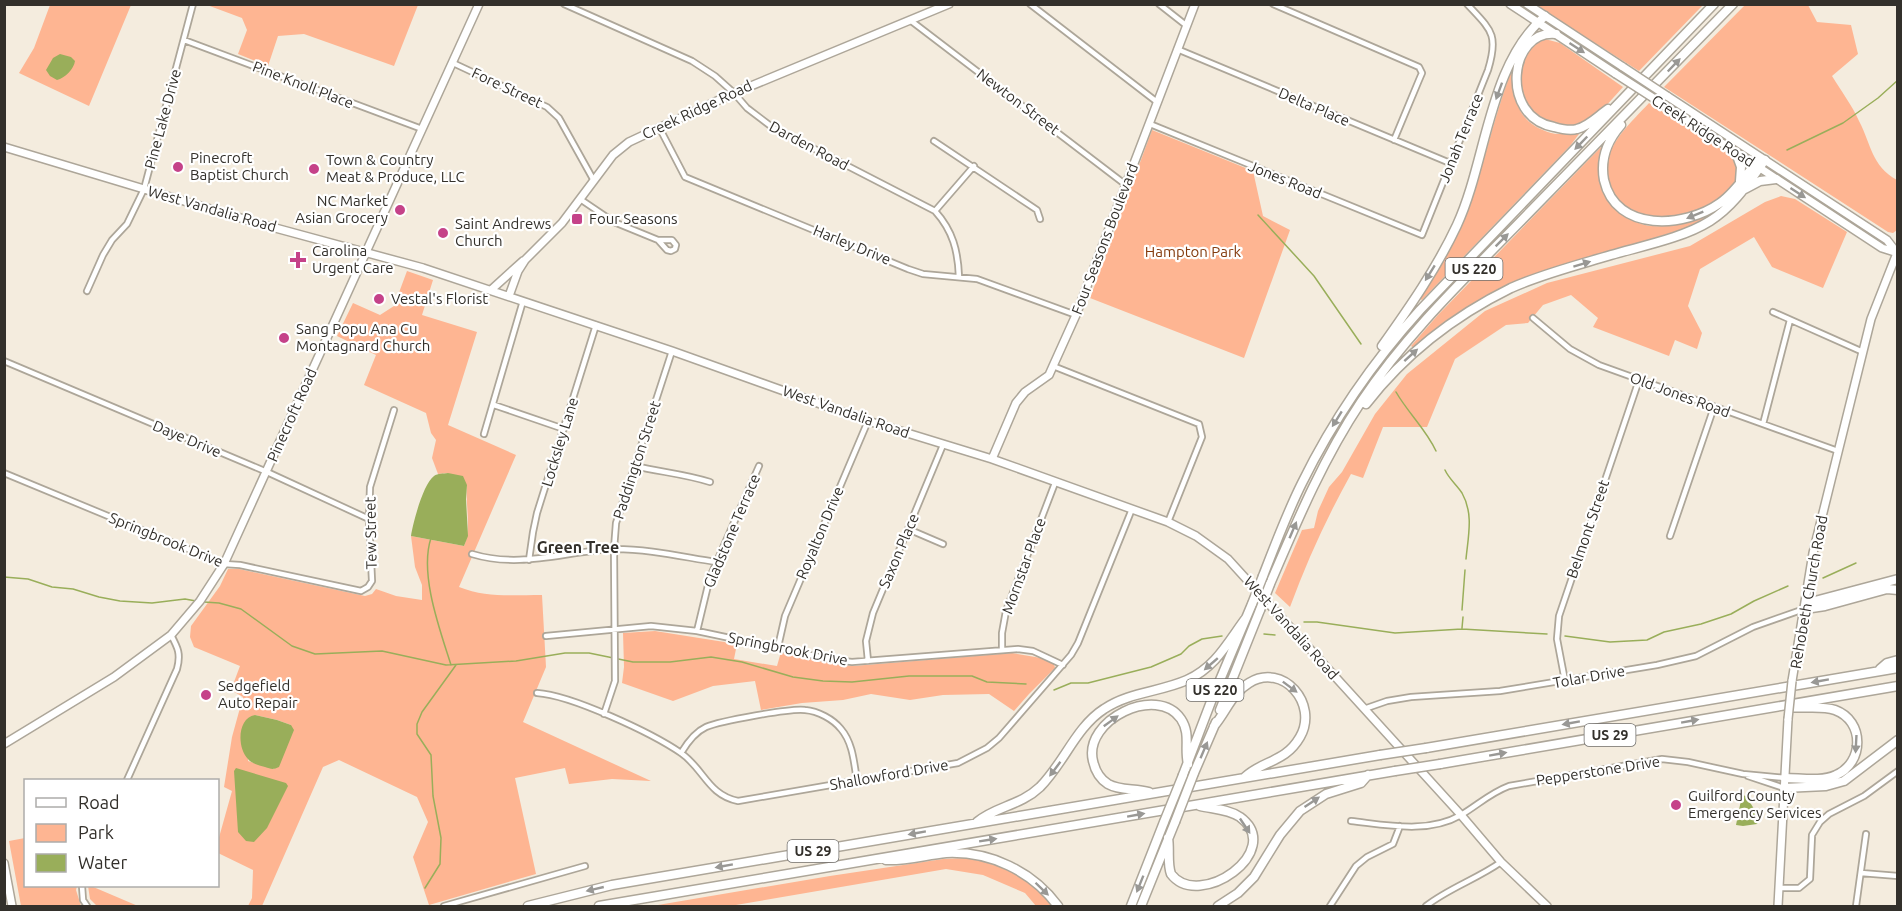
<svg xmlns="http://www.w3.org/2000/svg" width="1902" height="911" viewBox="0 0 1902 911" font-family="Ubuntu,sans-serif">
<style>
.green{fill:#feb592;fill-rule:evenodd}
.water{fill:#99ae5a}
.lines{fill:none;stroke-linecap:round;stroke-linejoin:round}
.stream{stroke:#99ae5a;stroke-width:1.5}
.street-casing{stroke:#ada699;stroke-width:8}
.secondary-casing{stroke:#ada699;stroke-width:10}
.highway-casing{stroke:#ada699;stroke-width:11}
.street{stroke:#fff;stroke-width:4.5}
.secondary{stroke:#fff;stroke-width:7}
.highway{stroke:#fff;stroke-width:8}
.secondary-bridge-casing{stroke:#ada699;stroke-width:10;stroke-linecap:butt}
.highway-bridge-casing{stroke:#ada699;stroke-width:11;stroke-linecap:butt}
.secondary-bridge{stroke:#fff;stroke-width:7}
.highway-bridge{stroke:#fff;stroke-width:8}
.oneway{fill:#999895}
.poi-dot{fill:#c54289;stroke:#fff;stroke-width:2}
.labels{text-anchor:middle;stroke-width:4.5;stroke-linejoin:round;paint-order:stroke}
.shield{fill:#fff;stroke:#706e6b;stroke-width:1.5}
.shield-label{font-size:14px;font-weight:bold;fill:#33302b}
.street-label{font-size:15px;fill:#33302b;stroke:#fff}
.poi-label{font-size:15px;fill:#33302b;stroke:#fff;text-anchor:start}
.park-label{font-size:15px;fill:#843b0e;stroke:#fff}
.neighbourhood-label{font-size:16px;font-weight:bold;fill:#33302b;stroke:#fff}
</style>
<rect width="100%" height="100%" fill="#f4ecde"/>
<path class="green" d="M1746,4l62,1 9,17 34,3 7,29 -26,22c9,15 20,29 27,45 13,25 12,44 38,59v50l-4,3 -5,-1 -224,-145z
M50,5h81l-42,101 -70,-33 15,-25z
M207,5l211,-1v1l-24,61 -90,-32 -26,2 -10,30 -30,-12 9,-24 -5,-12z
M1535,5h168l-64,66z
M1545,39l15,4 63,44c-12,13 -28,34 -46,38 -54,14 -80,-68 -32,-86z
M1520,51c-9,34 -11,70 31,82 10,3 20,-2 28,1l-9,12 -148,154 -3,-2c15,-28 34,-56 46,-85 22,-53 31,-110 55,-162z
M1649,103l81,52c37,42 -83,92 -116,39 -23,-37 12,-66 35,-91z
M1152,130l101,41 10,45 27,14 -46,128 -154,-60z
M1602,146l2,1c-8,22 -7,30 7,47 5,7 10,18 17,23 26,21 68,1 94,-10l-1,1 -16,12 -18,8 -145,44 -128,76 -3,-2 26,-30z
M1781,196l14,3 52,33 -24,56 -51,-21 -18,-30 -54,32 -12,37 14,27 -5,16 -22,-9 -6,16 -76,-29 5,-9 -27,-23 -28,10 -15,18 -22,2 -51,34 -28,68h-44l-20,51 -12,-4c-24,43 -44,87 -61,133l-15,-14 27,-63 12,-2 4,-17 11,-24 13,-15 33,-58 32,-40 78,-63 62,-28 143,-37 75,-44z
M407,271l26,9 -11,35 55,17 -29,93 68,30 -57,132c28,11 53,8 83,8l4,72 -23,55 128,59 -39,-2 -43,5 -4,-16 -50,10 21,96 -107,31 -16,-48 15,-35 -11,-25 -78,-37 -16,7 -61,139h-14l4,-8 1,-28 -35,-17v-12l14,-50 -8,-4 8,-50 11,-40 -12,-7 9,-24 -46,-19 -4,-10 1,-11 29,-40 8,-17h11l126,27 7,-2 4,-5 20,7 26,4v-15l-7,-18 -4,-31 53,10c8,-18 1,-41 3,-61l-19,-12 -10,1 -6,-16 4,-18 -5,-7 -5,-20 -62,-28 12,-30 -39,-19 16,-33 27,12 14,-9zM255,715l22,5 14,5 -17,44 -26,-8z
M655,631l82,13 -3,15 43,7 4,-14 54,12 18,2 159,-13 29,5 13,6 1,4 -26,26 -15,17 -25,-17 -46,1 -33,5 -39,-6 -28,6 -41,3 -41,7 -6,-29 -42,5 -40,15 -51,-18 2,-16 -1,-34z
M25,838l1,48h51l-1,4 5,16h-60l-12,-65z
M966,858c36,6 64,20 87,48h-17l-11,-13 -42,-18 -37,-6 -216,37h-78l178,-30 113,-17z
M88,886h3l47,20h-41l-7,-7z"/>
<path class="water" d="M60,54l11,3 4,4c-1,8 -10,17 -18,19l-7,-4 -4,-6 7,-12z
M448,473l15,3 4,9 -1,14 2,37 -4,10 -53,-10c2,-13 12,-52 23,-60 4,-3 9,-2 14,-3z
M255,715l22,5 14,5 3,5 -15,37c-6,3 -8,2 -14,0 -6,-2 -13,-3 -17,-8 -11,-11 -11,-41 7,-44z
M236,768l50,15 2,3 -21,42 -13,14 -8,-1 -8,-9 -4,-61z
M1742,795l4,1 10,16 2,10 -1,2 -14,2 -7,-1z"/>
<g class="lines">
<path class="stream" d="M1787,150l56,-27 35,-25 20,-18
M1258,215l56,61 47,68
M1396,392c12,21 30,37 40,59
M1445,470c4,9 12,15 17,23 12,21 6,44 4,66
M431,538c-12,36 9,92 20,127
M4,577l24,2 24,8 21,2 26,8 21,4 32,2 33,-4 11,2
M1823,578l33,-15
M204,602l15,1 22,6 51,37 23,8 67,-3 64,14 70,-4 49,-8h24l44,9h37l41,-5 31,5 51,15 30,4 29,1 57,-6h63l15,6 39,2
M1462,610l3,-40
M1304,622h13l78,11 67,-4 85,5
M1462,628l1,-11
M1264,634l11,1
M1565,636l45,6 37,-2 17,-8 37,-8 30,-10 23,-13 34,-15
M1054,690l17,-7h17l63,-16 30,-13 8,-8 13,-7 20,-3
M425,888l15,-24 1,-26 -8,-42 -2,-41 -14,-21v-10l5,-12 34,-47"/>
<g class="street-casing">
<path id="street" d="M564,4l128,57 23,15 19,17 13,15 25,19 163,84c18,20 23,40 24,66
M1030,4l127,98
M1159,4l28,22
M1273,4l146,63 3,6 -3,7 -25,60
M910,20l216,165
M184,40l238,89
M1177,49l273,114
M453,63l94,44 12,11 34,61
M1150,124l272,111 66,-165c11,-36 3,-40 -21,-66
M659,127l26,50 223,92 15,5 54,5 99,36
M934,141l103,69 3,9
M580,199l34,23 44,18 9,10 4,1 4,-2 1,-4 -4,-5h-14
M935,211l39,-45
M87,291l16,-36 9,-15 15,-16 17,-35 49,-185
M1773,312l90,40
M1533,318l37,31 29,16 239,86
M4,361l263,111 102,47
M1053,366l146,58 3,13 -34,85
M494,405l70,24
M1763,424l27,-104
M484,434l39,-133
M635,466c25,6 50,8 75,16
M4,473l220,91 16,1 121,26 7,-4 4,-6 -3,-62 1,-32 24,-77
M908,529l35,15
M1670,536l44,-129
M472,554c49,15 93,-3 143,-5 34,0 68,8 101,13
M529,560l4,-28 4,-19 59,-188
M697,631l13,-54 49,-111
M546,636l105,-10 46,5 137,29 18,2 166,-13 15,2 30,14
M778,647l7,-31 83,-195
M1002,650v-17l4,-22 49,-128
M868,661l-2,-20 7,-28 70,-168
M1565,681l-8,-42 2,-23 80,-236
M537,693c34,2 115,40 144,60 23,16 27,42 57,48l220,-38 29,-15 12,-10 72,-83 7,-12 54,-134
M1364,709l23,-8 24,-4 89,-6 157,-26 39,-9 57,-29 51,-18
M604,714l11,-33 -1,-132 2,-26 56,-172
M681,753c6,-10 14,-21 25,-26 14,-6 85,-19 99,-17 13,1 28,9 36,19 12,14 13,34 16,52
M1748,776l36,12
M127,780l50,-111c4,-15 1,-21 -6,-34
M1351,821c36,4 77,13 110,-6 17,-10 29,-22 48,-29l153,-27 26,3 55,12 42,4
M1861,873l37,3
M82,886l1,14 4,6
M1779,888h20l11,-9 2,-44 8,-13 9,-8 35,-18 34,-25
M444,906l141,-40
M1330,906l26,-40 11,-9 26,-13 7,-18
M1426,906c23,-18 51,-27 75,-44
M1856,906l10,-72"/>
</g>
<g class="secondary-casing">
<path id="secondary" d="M1510,4l106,70
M1527,4l96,63
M1667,96l220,144 10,13
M1661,103l221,145 16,5
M4,147l253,76 166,45 249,83 196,70 124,38 176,63 28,14 32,23 233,256 40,47 46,44
M491,290l32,-29
M509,296l9,-25 7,-11 37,-37 51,-68 16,-13 105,-49 215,-89
M992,459l24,-56 9,-11 24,-17 4,-9 23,-51 119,-311
M1792,681l21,-128 58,-234 26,-66
M4,744l110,-67 57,-42 29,-34 24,-37 255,-560
M4,863l8,43
M1778,906l10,-187"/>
</g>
<g class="highway-casing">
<path id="highway" d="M1556,34c-47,-5 -57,83 -2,93 7,2 16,4 23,2 12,-3 21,-13 31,-20
M1621,125c-14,16 -21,33 -17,55 12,53 81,48 116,23 16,-11 27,-30 40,-45
M1736,153l5,14 -1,14
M1745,189l15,-8 16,-2
M1382,346c27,-38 55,-78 75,-121 30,-65 31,-160 88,-209
M1366,404c39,-50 88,-88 145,-116 31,-14 67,-23 100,-33 31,-9 72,-17 99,-34 24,-15 39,-39 55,-61
M1263,576c12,-31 24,-63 39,-93 31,-63 70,-120 118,-173l294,-306
M1270,584c27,-63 53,-125 91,-182 44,-66 101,-121 156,-177 72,-73 144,-147 216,-221
M1804,609l7,-7 87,-23
M1805,609l20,-3 62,-17 11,1
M1880,669l7,-6 11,-3
M1220,710l40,-100
M1214,726c12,-14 18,-33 35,-43 34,-21 70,21 51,54 -15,26 -37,23 -55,40
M1426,748l472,-80
M1440,764l458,-78
M1194,773l22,-51
M1183,775l29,-76 40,-95
M1785,778c16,0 36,4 51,-3 28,-12 29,-54 -1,-65 -14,-5 -32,-1 -46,-3
M1784,788l42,-2 18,-5 54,-41
M1149,792c-14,-4 -29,-1 -41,-8 -8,-5 -13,-14 -15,-23 -10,-41 64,-77 88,-42 10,15 3,29 7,45
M977,822c19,-16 43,-16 63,-35 24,-24 36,-60 64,-78 25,-17 56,-17 83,-29 29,-13 41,-38 59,-62
M1168,838c2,12 -1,25 3,36 28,37 115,-23 69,-57 -12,-8 -27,-8 -40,-11
M886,860c20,1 40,-5 60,-7 44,-2 86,18 112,53
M528,906l84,-21 768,-130
M599,906l796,-135
M1131,906l33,-84
M1141,906l34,-84
M1218,906l20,-13 16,-16 26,-42 20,-24 26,-17 35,-11 7,-8"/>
</g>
<use href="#street" class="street"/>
<use href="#secondary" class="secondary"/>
<use href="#highway" class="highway"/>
<g class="secondary-bridge-casing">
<path id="secondary-bridge" d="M1623,67l44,29
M1616,74l45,29
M1788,719l4,-38"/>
</g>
<g class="highway-bridge-casing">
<path id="highway-bridge" d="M1252,604l11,-28
M1260,610l10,-26
M1380,755l46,-7
M1395,771l45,-7
M1164,822l19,-47
M1175,822l19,-49"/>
</g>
<use href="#secondary-bridge" class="secondary-bridge"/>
<use href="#highway-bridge" class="highway-bridge"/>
</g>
<defs><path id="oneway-solid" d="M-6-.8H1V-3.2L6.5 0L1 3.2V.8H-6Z" transform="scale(1.5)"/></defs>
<g class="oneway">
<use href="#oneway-solid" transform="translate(1577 48) rotate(33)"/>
<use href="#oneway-solid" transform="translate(1674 65) rotate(-46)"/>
<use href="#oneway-solid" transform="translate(1499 91) rotate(110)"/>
<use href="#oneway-solid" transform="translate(1581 143) rotate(134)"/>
<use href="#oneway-solid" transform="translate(1798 193) rotate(33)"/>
<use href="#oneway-solid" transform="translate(1695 215) rotate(158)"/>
<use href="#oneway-solid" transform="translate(1502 240) rotate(-45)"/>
<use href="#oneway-solid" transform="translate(1582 264) rotate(-17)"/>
<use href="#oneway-solid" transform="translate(1430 273) rotate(122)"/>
<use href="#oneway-solid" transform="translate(1411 355) rotate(-42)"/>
<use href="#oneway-solid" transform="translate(1337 419) rotate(122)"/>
<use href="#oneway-solid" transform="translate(1293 530) rotate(-67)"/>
<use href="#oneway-solid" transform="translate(1211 664) rotate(139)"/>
<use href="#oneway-solid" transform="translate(1820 681) rotate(170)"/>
<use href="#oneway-solid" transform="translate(1290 687) rotate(37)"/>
<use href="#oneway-solid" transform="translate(1111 721) rotate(-36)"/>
<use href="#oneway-solid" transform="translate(1690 721) rotate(-10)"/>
<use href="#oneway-solid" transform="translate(1571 723) rotate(170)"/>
<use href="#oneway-solid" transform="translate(1856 744) rotate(93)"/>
<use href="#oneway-solid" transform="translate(1204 750) rotate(-67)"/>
<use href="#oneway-solid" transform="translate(1498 754) rotate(-10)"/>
<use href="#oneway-solid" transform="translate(1055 769) rotate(127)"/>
<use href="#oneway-solid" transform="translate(1312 802) rotate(-34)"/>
<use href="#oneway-solid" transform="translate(1136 815) rotate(-10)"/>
<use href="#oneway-solid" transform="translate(1245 826) rotate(56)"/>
<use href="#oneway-solid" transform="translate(917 833) rotate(170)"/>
<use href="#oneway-solid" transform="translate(988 840) rotate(-9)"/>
<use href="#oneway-solid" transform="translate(724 866) rotate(170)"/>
<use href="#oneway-solid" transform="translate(1140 884) rotate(112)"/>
<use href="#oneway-solid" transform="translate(595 889) rotate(167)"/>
<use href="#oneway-solid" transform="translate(1042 889) rotate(44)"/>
</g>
<g class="poi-dot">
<circle cx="178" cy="167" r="6"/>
<circle cx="314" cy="169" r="6"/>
<circle cx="400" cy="210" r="6"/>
<rect x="571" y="213" width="12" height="12" rx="3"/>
<circle cx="443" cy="233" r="6"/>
<path d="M295 251h6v6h6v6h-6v6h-6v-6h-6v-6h6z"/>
<circle cx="379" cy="299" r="6"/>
<circle cx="284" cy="338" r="6"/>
<circle cx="206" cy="695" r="6"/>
<circle cx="1676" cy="805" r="6"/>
</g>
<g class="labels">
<g class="shield">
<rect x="1445.5" y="258" width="57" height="22" rx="4.5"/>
<rect x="1186.5" y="679" width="57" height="22" rx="4.5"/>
<rect x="1584.5" y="724" width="51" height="22" rx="4.5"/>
<rect x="787.5" y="840" width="51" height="22" rx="4.5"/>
</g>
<g class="shield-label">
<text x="1474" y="274">US 220</text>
<text x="1215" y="695">US 220</text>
<text x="1610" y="740">US 29</text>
<text x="813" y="856">US 29</text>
</g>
<g class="street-label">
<text transform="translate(303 85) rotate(21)" y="5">Pine Knoll Place</text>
<text transform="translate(507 88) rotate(25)" y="5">Fore Street</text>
<text transform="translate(1018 102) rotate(37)" y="5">Newton Street</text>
<text transform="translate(1314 107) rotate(23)" y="5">Delta Place</text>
<text transform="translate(697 110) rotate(-25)" y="5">Creek Ridge Road</text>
<text transform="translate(163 119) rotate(-75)" y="5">Pine Lake Drive</text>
<text transform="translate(1703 131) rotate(33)" y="5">Creek Ridge Road</text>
<text transform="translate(1461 138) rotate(-68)" y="5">Jonah Terrace</text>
<text transform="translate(809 146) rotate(28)" y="5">Darden Road</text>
<text transform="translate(1285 180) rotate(22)" y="5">Jones Road</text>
<text transform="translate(212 209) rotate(16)" y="5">West Vandalia Road</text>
<text transform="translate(1105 239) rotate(-69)" y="5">Four Seasons Boulevard</text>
<text transform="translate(852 245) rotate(22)" y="5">Harley Drive</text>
<text transform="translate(1680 395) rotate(20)" y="5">Old Jones Road</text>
<text transform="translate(846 412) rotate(19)" y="5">West Vandalia Road</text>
<text transform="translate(292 415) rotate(-66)" y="5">Pinecroft Road</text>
<text transform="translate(187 439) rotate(23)" y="5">Daye Drive</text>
<text transform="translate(560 442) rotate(-73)" y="5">Locksley Lane</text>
<text transform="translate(637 460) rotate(-72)" y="5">Paddington Street</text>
<text transform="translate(1588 529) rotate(-71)" y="5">Belmont Street</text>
<text transform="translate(732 531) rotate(-67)" y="5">Gladstone Terrace</text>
<text transform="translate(371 533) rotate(-91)" y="5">Tew Street</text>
<text transform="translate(820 533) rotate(-67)" y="5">Royalton Drive</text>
<text transform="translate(166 540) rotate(22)" y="5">Springbrook Drive</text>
<text transform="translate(899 551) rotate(-67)" y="5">Saxon Place</text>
<text transform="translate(1024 566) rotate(-70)" y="5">Mornstar Place</text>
<text transform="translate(1809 592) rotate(-80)" y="5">Rehobeth Church Road</text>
<text transform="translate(1291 628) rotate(48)" y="5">West Vandalia Road</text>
<text transform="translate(788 649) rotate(11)" y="5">Springbrook Drive</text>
<text transform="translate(1589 677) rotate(-10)" y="5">Tolar Drive</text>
<text transform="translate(1598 771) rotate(-9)" y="5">Pepperstone Drive</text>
<text transform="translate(889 775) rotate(-10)" y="5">Shallowford Drive</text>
</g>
<g class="poi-label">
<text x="190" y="163">Pinecroft<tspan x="190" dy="17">Baptist Church</tspan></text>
<text x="326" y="165">Town &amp; Country<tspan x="326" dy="17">Meat &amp; Produce, LLC</tspan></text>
<text x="388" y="206" text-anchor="end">NC Market<tspan x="388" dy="17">Asian Grocery</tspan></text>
<text x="589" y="224">Four Seasons</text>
<text x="455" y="229">Saint Andrews<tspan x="455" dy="17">Church</tspan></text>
<text x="312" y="256">Carolina<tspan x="312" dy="17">Urgent Care</tspan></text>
<text x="391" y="304">Vestal's Florist</text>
<text x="296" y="334">Sang Popu Ana Cu<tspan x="296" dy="17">Montagnard Church</tspan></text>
<text x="218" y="691">Sedgefield<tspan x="218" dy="17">Auto Repair</tspan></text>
<text x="1688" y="801">Guilford County<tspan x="1688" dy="17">Emergency Services</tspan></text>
</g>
<g class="park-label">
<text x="1193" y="257">Hampton Park</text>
</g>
<g class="neighbourhood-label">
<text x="578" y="553">Green Tree</text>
</g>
</g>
<rect width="1902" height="911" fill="none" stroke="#33302b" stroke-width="12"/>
<rect x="24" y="779" width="195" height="108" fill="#ffffff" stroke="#adacaa" stroke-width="1.5"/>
<rect x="36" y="798" width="30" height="9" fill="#ffffff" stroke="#adacaa" stroke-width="1.5"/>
<text x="78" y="809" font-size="18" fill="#33302b">Road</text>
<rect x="36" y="824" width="30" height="18" fill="#feb592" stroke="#adacaa" stroke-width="1.5"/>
<text x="78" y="839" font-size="18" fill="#33302b">Park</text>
<rect x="36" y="854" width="30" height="18" fill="#99ae5a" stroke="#adacaa" stroke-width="1.5"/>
<text x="78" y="869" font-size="18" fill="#33302b">Water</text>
</svg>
